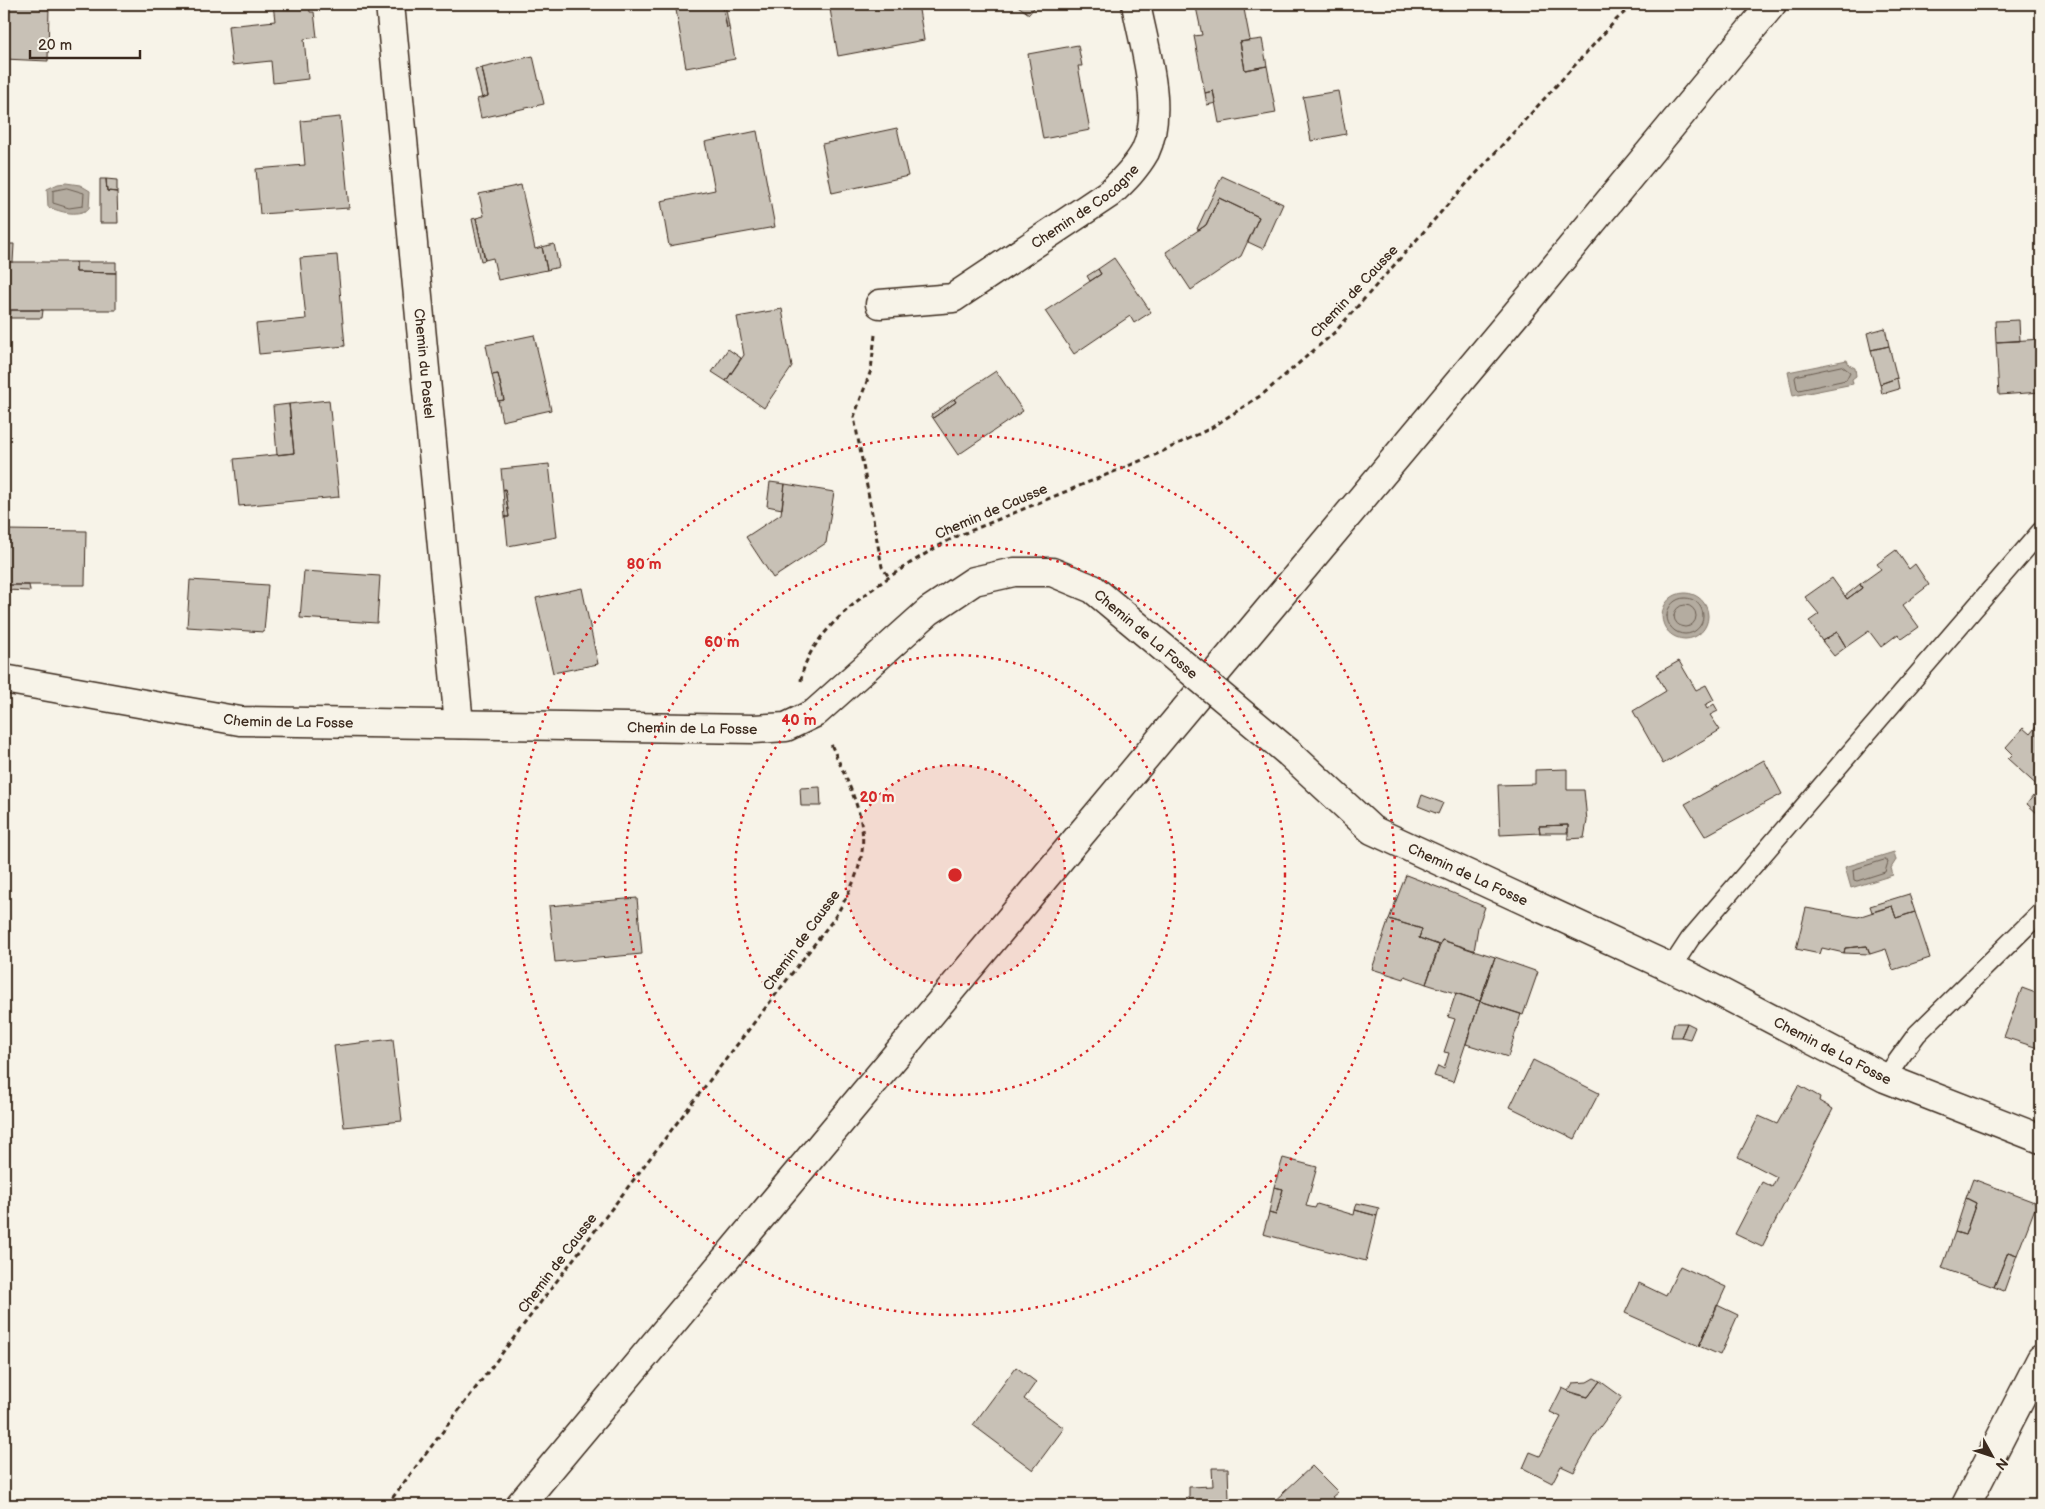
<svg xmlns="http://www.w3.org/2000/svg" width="2045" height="1509" viewBox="0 0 2045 1509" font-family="'Balsamiq Sans',sans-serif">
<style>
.water{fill:#b4aca0;stroke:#84786c}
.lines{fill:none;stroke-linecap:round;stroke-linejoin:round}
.shore{stroke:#6b5e52;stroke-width:1}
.building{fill:#c8c1b6;stroke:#3b2a1e}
.lane-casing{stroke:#3b2a1e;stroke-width:21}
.street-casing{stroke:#3b2a1e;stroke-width:31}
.secondary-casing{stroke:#3b2a1e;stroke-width:31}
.path{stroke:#3b2a1e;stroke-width:3;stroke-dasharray:5 4;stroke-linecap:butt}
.lane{stroke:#f7f3e8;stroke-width:18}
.street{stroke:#f7f3e8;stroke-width:28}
.secondary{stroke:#f7f3e8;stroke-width:28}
.street-bridge-casing{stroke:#3b2a1e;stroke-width:31;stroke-linecap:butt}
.street-bridge{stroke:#f7f3e8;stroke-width:28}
.ring{fill:none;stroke:#d62828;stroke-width:2.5;stroke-dasharray:2.5 5}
.labels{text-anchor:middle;stroke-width:4.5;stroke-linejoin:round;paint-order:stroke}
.street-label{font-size:14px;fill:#3b2a1e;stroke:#f7f3e8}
.centre{fill:#d62828;stroke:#f7f3e8;stroke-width:2.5}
.ring-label{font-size:15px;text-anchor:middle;font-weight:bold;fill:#d62828;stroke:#f7f3e8;stroke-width:4.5;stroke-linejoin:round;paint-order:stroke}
</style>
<rect width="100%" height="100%" fill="#f7f3e8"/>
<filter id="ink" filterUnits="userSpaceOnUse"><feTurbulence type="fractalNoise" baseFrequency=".02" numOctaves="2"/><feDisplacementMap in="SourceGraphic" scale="10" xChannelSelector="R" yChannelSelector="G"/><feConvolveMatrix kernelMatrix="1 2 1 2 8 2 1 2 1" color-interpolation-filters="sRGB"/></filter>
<g filter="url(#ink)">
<path class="water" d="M66,183l14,2 10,6 -1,18c-14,8 -27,3 -41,-2l-1,-18 11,-5z
M1847,360l2,5 6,3 1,8 -4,3 1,5 -60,12 -5,-24z
M1662 616a23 23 0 1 1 46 0a23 23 0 1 1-46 0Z
M1894,852l2,8 -5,8 2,7 -42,13 -6,-21z"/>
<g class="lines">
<path class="shore" d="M67,188l17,5 -1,13 -14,2 -16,-5v-12z
M1842,366l8,6 -4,8 -47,10 -2,-2 -2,-10 1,-2z
M1667 616a18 18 0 1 1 36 0a18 18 0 1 1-36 0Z
M1674 616a11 11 0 1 1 22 0a11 11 0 1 1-22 0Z
M1885,860l3,2 -3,10 -28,9 -3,-1 -1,-10z"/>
</g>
<path class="building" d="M4,4h45l-1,57 -44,-2z
M273,4h36l1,8h4l3,25 -13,2 4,40 -35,4 -2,-22 -39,4 -4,-39 47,-5z
M675,4h47l5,24 2,-1 6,32 -49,9z
M722,4h3l4,23 -2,1z
M858,4h60l6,36 -86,16 -8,-47z
M1015,4h22l-8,10z
M1212,4h31l7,36 -10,2 5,28 22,-4 9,47 -57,10 -6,-32 -8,2 -11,-57 8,-1 -6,-28z
M1262,39l5,27 -22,4 -5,-28z
M1078,45l4,21h-4l12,64 -47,9 -15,-85z
M533,56l11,48 -63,14 -4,-19 11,-3 -6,-28z
M482,68l6,28 -6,2 -7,-29z
M1213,91l3,12 -9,2 -2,-12z
M1338,91l8,43 -35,7 -8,-44z
M340,117l9,91 -89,6 -4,-45 49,-4 -4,-44z
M897,128l11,48 -76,17 -10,-49z
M757,131l18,96 -106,19 -8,-45 54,-11 -10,-48z
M1222,176l61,28 -20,45 -15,-7 11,-25 -40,-19 -13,27 -7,5 -2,-1z
M100,179h6l1,12 10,1 1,31h-18z
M106,179l11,1v12l-10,-1z
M521,185l14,64 7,-2 5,23 -49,10 -5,-22 -8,2 -9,-42 8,-2 -5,-22z
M1219,198l40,19 -18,39 -50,34 -25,-38 40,-27z
M476,218l9,42 -4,1 -9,-42z
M4,244h10l-1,18h-9z
M554,244l5,23 -12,3 -5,-23z
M337,255l8,91 -86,8 -3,-30 50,-5 -6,-61z
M1114,258l37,54 -17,11 -4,-7 -56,38 -29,-43 56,-37 -3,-5z
M4,262h72v10l40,1v37h-112z
M76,262h40v11l-40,-1z
M1098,269l3,5 -11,7 -3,-5z
M782,309l10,58 -28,41 -38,-27 18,-26 -7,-38z
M11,310h32l-1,8h-32z
M2019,320l1,21 -24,1 -1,-21z
M1885,328l4,18 -18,4 -4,-17z
M534,335l17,75 -49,11 -4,-20 6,-1 -6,-26 -6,1 -6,-30z
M2041,339v53l-42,3 -3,-53z
M1889,346l8,32 -17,6 -9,-34z
M728,349l13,9 -15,23 -14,-9z
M996,371l27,40 -65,44 -25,-37 23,-16 -2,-3z
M498,374l6,26 -6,1 -6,-26z
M1897,378l2,11 -17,5 -2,-10z
M954,399l2,3 -23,16 -2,-3z
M329,400l10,97 -100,9 -5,-47 60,-6 -5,-49z
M289,404l5,49 -17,2 -4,-49z
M549,464l8,73 -49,9 -3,-29h4l-4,-28 -2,1 -2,-21z
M770,482l15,2 -3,25 -15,-3z
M785,484l49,8 -8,51 -53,35 -27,-41 35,-23z
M505,489l4,28h-4l-2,-27z
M4,530l82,1 -1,54h-81z
M1896,550l13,19 6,-5 14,21 -26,20 16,22 -17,12 -4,-5 -17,13 -12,-16 -23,16 -9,-15 -15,9 -13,-20 10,-7 -14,-17 27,-19 15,21 15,-11 -2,-4 21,-15 -4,-5z
M304,571l76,5 -3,47 -77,-5z
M190,580l78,5 -4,47 -77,-5z
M1860,584l2,4 -15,11 -2,-3z
M4,585h25l1,6 -26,-1z
M582,588l16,76 -45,9 -17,-75z
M1837,632l9,15 -12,9 -12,-15z
M1679,661l17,29 10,-5 8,15 -9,5 2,4 7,-5 4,7 -8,4 10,15 -57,34 -30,-53 33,-20 -10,-17z
M2041,721v68l-33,-30 5,-5 -7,-7 17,-19 7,6z
M1764,760l18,34 -77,42 -20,-32z
M1567,769v21h17l3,31 -3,17 -16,1v-14l-29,1 1,7 -40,2 -2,-50 37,-1v-14z
M820,787l1,19h-20l-1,-18z
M1422,795l21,8 -5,11 -20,-8z
M2033,796l8,7v8l-3,3 -11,-10z
M1568,825v8h-28l-1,-7z
M1406,875l47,18 32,14 -7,20 -4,24 -32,-11 -3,5 -20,-7 3,-9 -33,-10z
M1909,894l6,18 -19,6 -4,-12 -20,6 -2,-6z
M637,898l5,56 -87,8 -6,-56z
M1892,906l4,12 19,-6 15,46 -37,12 -7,-21 -16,5 -3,-8 -22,2 -1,5 -22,-5 -2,6 -24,-5 10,-41 52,9z
M1389,919l33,10 -3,9 20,7 -13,39 -21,-8 -1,3 -32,-10z
M1442,940l53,17 -15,44 -54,-17z
M1867,946l3,8 -26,-1 1,-5z
M1495,957l43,15 -15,43 -43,-14z
M2022,988l19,7v51l-3,2 -34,-11z
M1456,993l24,8 -27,81 -19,-6 4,-10 6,3 5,-16 -5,-1 11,-33 -7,-2z
M1480,1001l41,13 -13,43 -42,-13z
M1674,1023h13l-6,14h-10z
M1687,1023l8,4 -5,12 -9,-2z
M393,1039l9,82 -58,6 -10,-81z
M1533,1060l66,33 -24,46 -65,-32z
M1799,1085l21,12 -1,4 14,8 -71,138 -27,-13 27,-52 10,5 5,-10 -39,-20 21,-41 18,8z
M1283,1158l34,9 -11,39 9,2 2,-4 37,11 1,-5 22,6 -11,45 -103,-27 6,-21 7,2 7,-26 -9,-2z
M1973,1179l64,24 -20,52 -9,-3 -14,35 -52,-19 13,-36 10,3 11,-32 -10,-5z
M1274,1187l9,2 -7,26 -7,-2z
M1966,1198l10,5 -11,32 -10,-3z
M1357,1203l22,5 -2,8 -22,-6z
M2008,1252l9,3 -13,36 -10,-4z
M1680,1266l46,21 -27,59 -74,-33 14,-30 27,13z
M1717,1305l21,10 -18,40 -21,-9z
M1016,1367l20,15 -12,17 40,29 -31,42 -60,-45z
M1594,1378l6,3 -12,16 -20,-6 5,-8 14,-1z
M1600,1381l22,16 -27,37 -21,38 -13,-6 -9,17 -29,-15 7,-16 10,4 21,-39 -11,-5 12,-24 13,6 13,3z
M1312,1466l26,26 -6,5 9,8h-71z
M1212,1468h16l1,32 -40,2v-15l24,-1z"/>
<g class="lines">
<g class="lane-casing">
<path id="lane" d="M1671,968l19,-29 351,-408
M1885,1078l32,-44 124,-122"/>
</g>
<g class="street-casing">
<g id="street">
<path id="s1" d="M390,4l69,720"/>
<path id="s2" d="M880,304l73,-6 157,-105c14,-13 26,-25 35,-41 20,-42 -1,-105 -9,-148"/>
<path id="s3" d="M4,679l236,42 514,8 32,-2 29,-14 114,-102 45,-30 40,-9h38l41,17 36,30"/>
<path id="s4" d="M1289,753l83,77 321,148 192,100 156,61"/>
<path d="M1966,1505l75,-146"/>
</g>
</g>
<g class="secondary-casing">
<path id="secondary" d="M520,1505l1021,-1221 231,-280"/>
</g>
<path class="path" d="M875,335l-4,35 -17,47 28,150 7,10
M801,681c6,-58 105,-117 152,-143l204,-84 54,-26 52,-34 72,-62 106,-120 176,-193 17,-15
M387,1505l276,-364 170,-221c48,-76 31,-102 -3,-178"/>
<use href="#lane" class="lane"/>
<use href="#street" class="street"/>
<use href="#secondary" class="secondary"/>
<g class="street-bridge-casing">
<path id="street-bridge" d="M1129,619l160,134"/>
</g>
<use href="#street-bridge" class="street-bridge"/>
</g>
</g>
<circle cx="955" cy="875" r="110" fill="#d62828" fill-opacity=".12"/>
<g class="ring">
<circle cx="955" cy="875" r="110"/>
<circle cx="955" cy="875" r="220"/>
<circle cx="955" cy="875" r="330"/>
<circle cx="955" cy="875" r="440"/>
</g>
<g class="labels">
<g class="street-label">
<text dy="5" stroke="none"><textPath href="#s2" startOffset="234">Chemin de Cocagne</textPath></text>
<text transform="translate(1354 291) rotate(-47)" y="5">Chemin de Causse</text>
<text dy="5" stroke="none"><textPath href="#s1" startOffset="361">Chemin du Pastel</textPath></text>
<text transform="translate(991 511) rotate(-23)" y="5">Chemin de Causse</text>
<text transform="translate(1146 634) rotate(40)" y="5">Chemin de La Fosse</text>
<text dy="5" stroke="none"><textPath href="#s3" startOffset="288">Chemin de La Fosse</textPath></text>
<text dy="5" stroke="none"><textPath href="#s3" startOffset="692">Chemin de La Fosse</textPath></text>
<text dy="5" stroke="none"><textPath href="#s4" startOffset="219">Chemin de La Fosse</textPath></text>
<text transform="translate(801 940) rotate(-54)" y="5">Chemin de Causse</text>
<text dy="5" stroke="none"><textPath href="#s4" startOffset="624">Chemin de La Fosse</textPath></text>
<text transform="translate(557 1263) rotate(-53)" y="5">Chemin de Causse</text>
</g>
</g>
<circle cx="955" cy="875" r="8" class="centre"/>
<g class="ring-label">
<text x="644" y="569">80 m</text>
<text x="722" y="647">60 m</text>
<text x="799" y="725">40 m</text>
<text x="877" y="802">20 m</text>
</g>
<rect width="2045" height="1509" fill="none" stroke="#f7f3e8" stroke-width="20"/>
<rect x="10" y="10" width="2025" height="1489" fill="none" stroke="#3b2a1e" stroke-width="2" filter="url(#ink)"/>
<g transform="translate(1992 1456) rotate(130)" stroke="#f7f3e8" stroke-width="4" paint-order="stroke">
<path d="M0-4L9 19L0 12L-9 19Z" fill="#3b2a1e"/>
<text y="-8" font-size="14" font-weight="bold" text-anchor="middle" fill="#3b2a1e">N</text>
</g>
<path d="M30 50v8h110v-8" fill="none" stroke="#3b2a1e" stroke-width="2.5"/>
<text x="38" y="50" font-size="15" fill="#3b2a1e" stroke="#f7f3e8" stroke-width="4" paint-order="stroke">20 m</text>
</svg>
